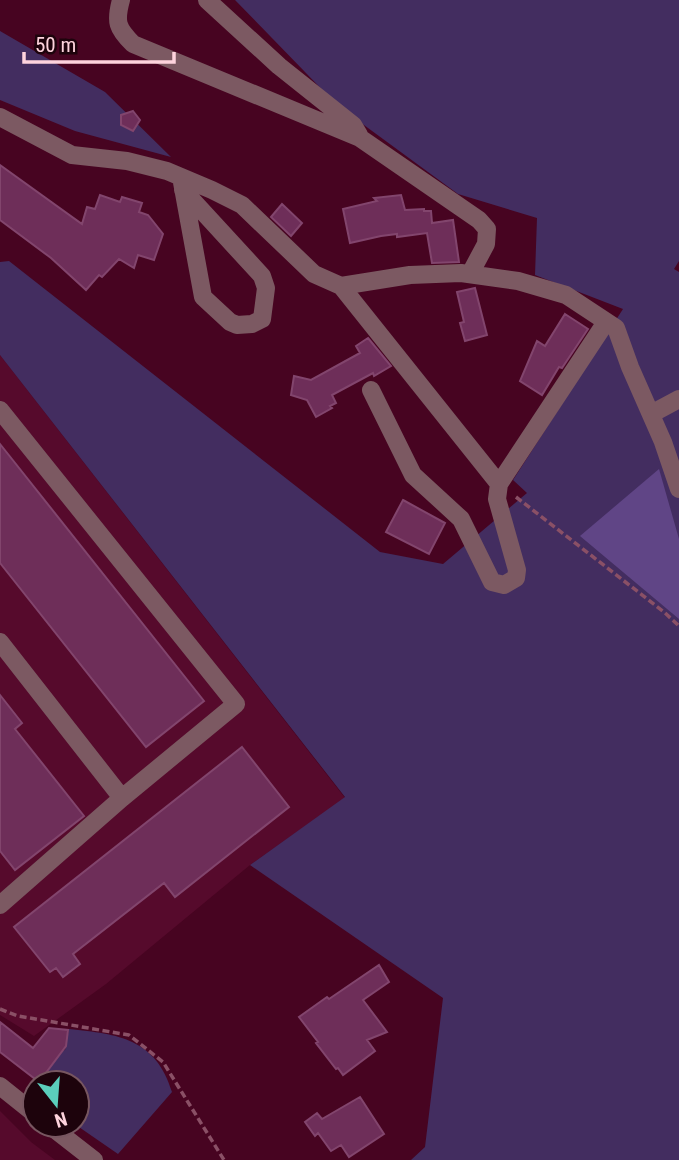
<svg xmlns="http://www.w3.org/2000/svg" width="679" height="1160" viewBox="0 0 679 1160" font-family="'Roboto Condensed',sans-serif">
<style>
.built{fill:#560a2c}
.green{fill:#432d60}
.forest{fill:#604586}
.building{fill:#6e2e59;stroke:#82456d;stroke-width:2}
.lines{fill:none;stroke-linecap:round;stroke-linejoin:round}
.path{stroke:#8a5066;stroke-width:3.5;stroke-dasharray:7 3.5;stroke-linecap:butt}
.minor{stroke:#7c5962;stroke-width:18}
</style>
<rect width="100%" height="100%" fill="#470421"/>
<path class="built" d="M0,355l345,443 -95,67 -144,119 -72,52 -34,-21z
M0,1111l31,31 24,18h-55z"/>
<path class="green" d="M235,0h444v261l-5,8 5,3v888h-268l14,-13 18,-149 -193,-133 95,-68 -345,-442v-93l9,-1 371,291 63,12 84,-71 -14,-13 110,-171 -88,-34 2,-57 -79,-24 -120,-88z
M0,31l105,61 66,65 -96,-26 -75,-31z
M69,1029c50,5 87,10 103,63l-54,62 -42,-29 1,-42h-35l17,-32 6,-1z"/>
<path class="forest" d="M659,469l20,70v80l-99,-83z"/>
<path class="building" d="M133,111l7,9 -7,11 -12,-6v-10z
M0,165l82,59 5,-17 8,2 5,-14 20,7 2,-5 20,6 -3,9 9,3 15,19 -9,26 -16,-5 -4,13 -15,-9 -17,18 -3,-2 -13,15 -35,-32 -51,-38z
M401,195l4,15 19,-1v2h7l1,12 21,-3 6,42 -27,1 -5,-30 -30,4v-3l-16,2 -31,7 -7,-34 34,-8 -3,-3z
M282,204l20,19 -11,13 -20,-19z
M475,288l12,47 -22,6 -5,-18 4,-1 -7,-30z
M565,314l23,15 -26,39 -3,-1 -17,28 -22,-14 17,-40 8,5z
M368,338l23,28 -17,10 -1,-3 -41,22 4,8 -6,3 2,2 -16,9 -9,-17 -16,-5 3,-19 17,4 49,-27 -4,-7z
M0,444l204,257 -58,46 -146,-184z
M403,500l42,23 -16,31 -43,-22z
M0,695l22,28 -7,6 69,87 -69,54 -15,-19z
M242,747l47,60 -114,90 -11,-14 -91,71 7,10 -17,13 -7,-9 -6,4 -36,-45z
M379,965l10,17 -26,18 24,32 -20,8 8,11 -32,24 -5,-7 -2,1 -20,-26 2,-1 -19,-25 28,-20 2,2z
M0,1022l33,26 16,-20 19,2 -2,16 -27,36 -39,-30z
M360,1097l24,37 -35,23 -8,-12 -10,6 -13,-18 -3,3 -10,-14 12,-9 5,6z"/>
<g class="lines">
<path class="path" d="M516,497l148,115 15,14
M0,1009l18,7 111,19 34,27 61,98"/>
<path class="minor" d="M121,0c-6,22 -4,28 12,44l227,94 119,82 8,9 -1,15 -16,30
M207,0l72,66 74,59 6,10
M0,117l72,38 55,6 40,10 45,19 30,15 72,69 27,12 69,-11 51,-2 57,8 48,14 50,33 14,39 33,75 16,47
M181,177l22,120 27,25 7,3 15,-1 10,-5 4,-31 -4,-12 -79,-86
M341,286l158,198
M371,390l42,85 48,44 31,63 12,3 12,-7 1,-8 -20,-71 2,-15 107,-162
M0,410l236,294 -114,94 -122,107
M651,414l28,-15
M0,642l122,156
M0,1086l35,28
M49,1125l45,35"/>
</g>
<g transform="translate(56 1104) rotate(163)"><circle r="33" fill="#1d030c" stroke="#775660" stroke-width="2"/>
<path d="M0-5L12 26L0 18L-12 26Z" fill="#5bcebc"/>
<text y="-10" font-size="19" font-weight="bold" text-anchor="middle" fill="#fed3dd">N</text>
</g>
<path d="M24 52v10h150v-10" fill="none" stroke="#fed3dd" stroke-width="3.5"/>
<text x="35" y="52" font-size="21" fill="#fed3dd" stroke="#1d030c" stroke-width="5" paint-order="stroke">50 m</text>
</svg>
